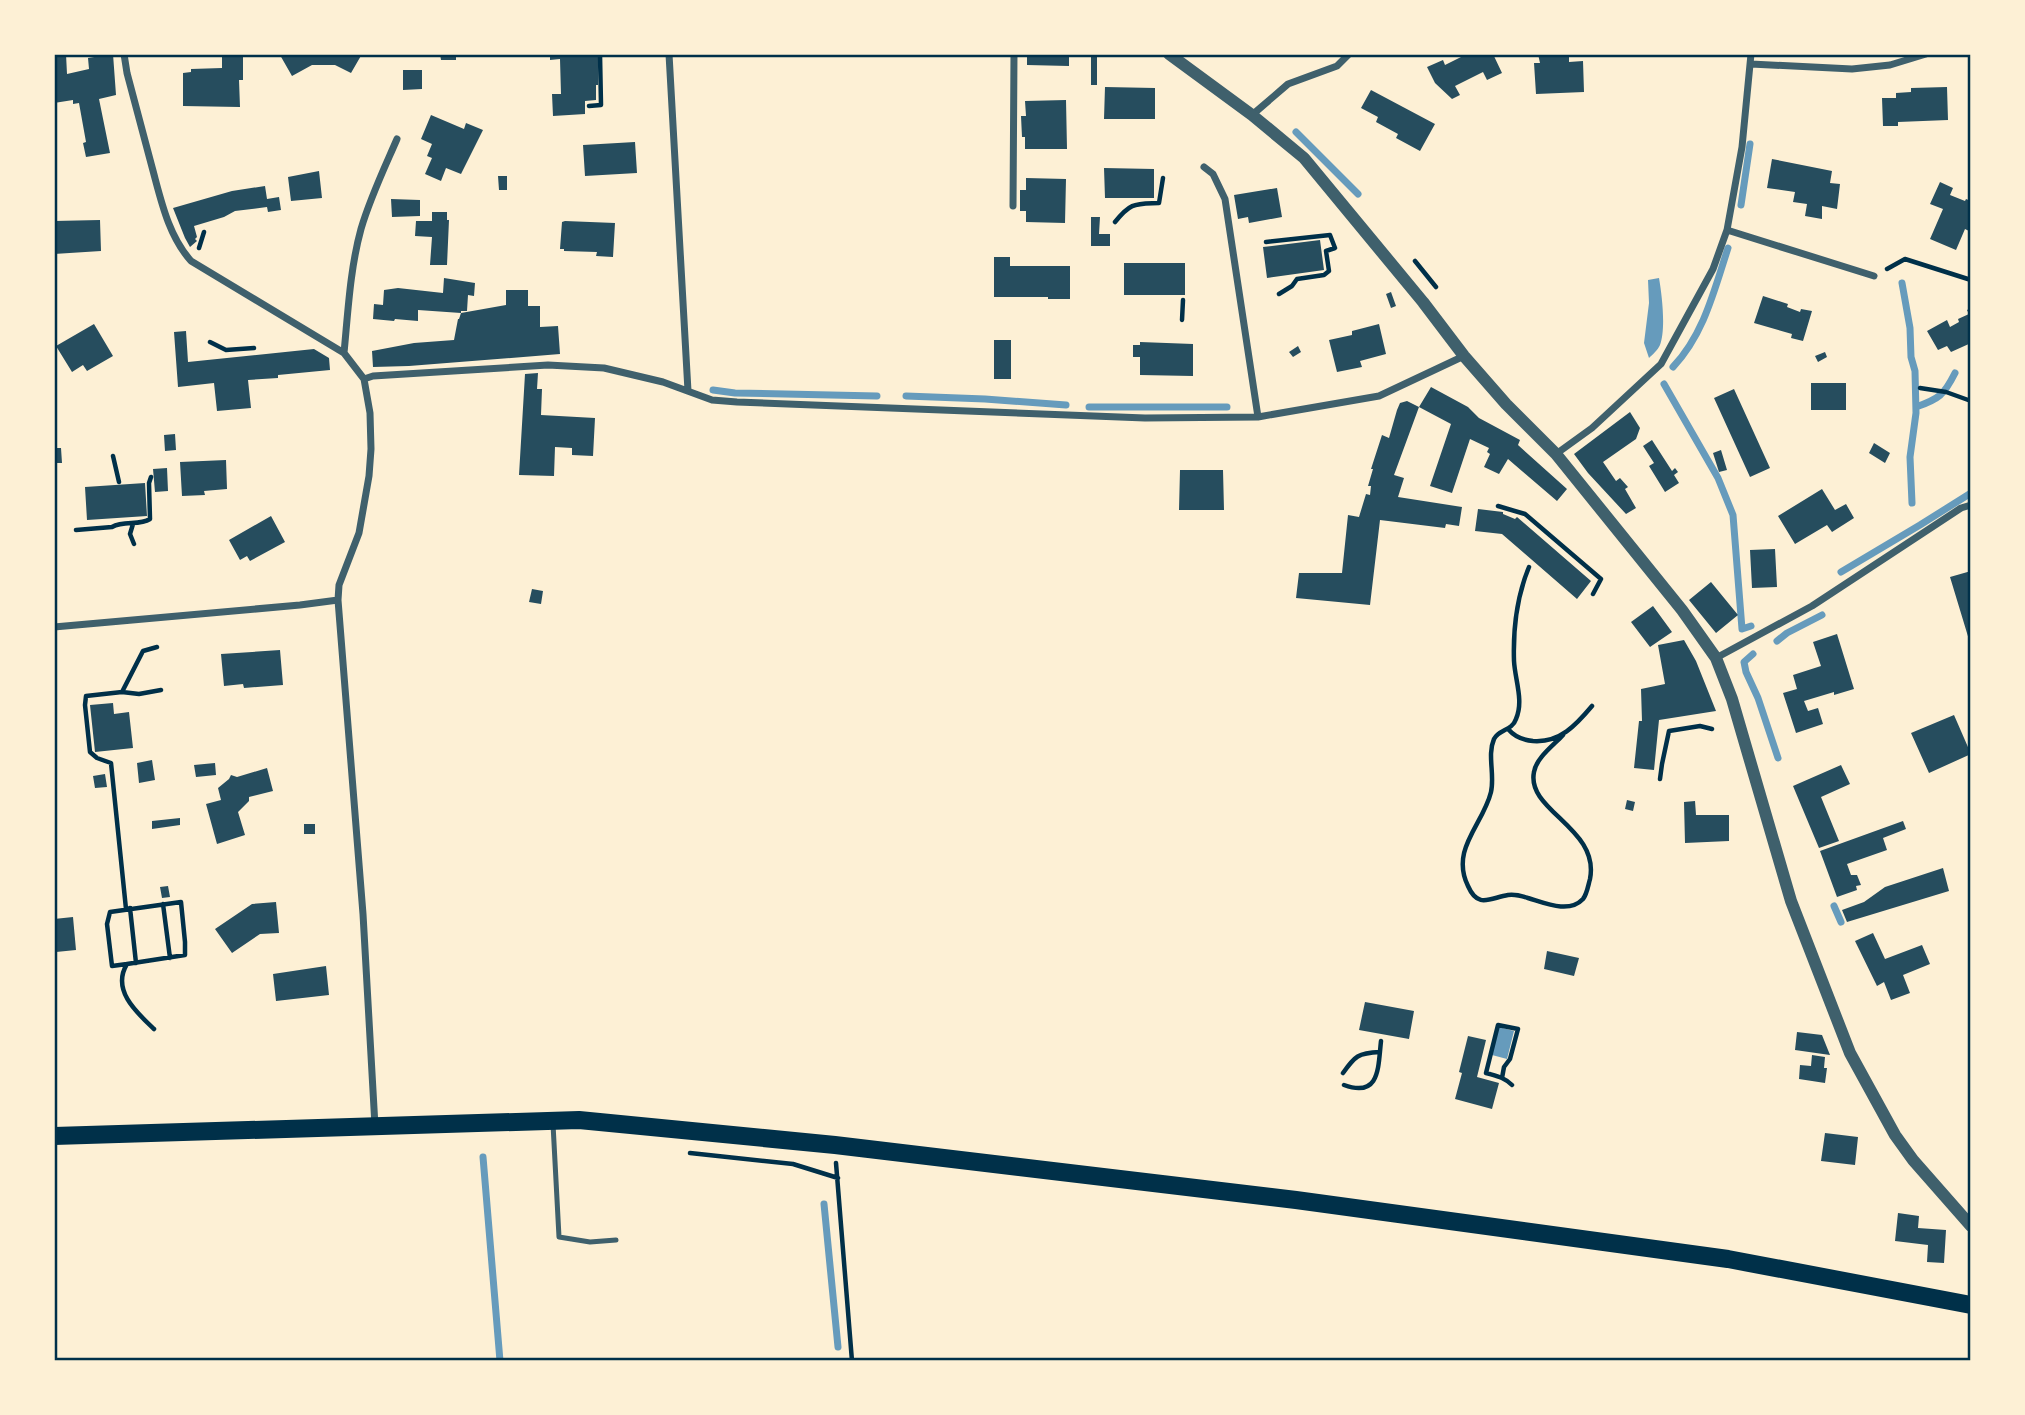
<svg xmlns="http://www.w3.org/2000/svg" width="2025" height="1415" viewBox="0 0 2025 1415" font-family="'Roboto Condensed',sans-serif">
<style>
.water{fill:#669bbc}
.lines{fill:none;stroke-linecap:round;stroke-linejoin:round}
.stream{stroke:#669bbc;stroke-width:7}
.building{fill:#264d5e}
.path{stroke:#003049;stroke-width:4.5}
.service{stroke:#3f606c;stroke-width:5}
.minor{stroke:#3f606c;stroke-width:7}
.tertiary{stroke:#3f606c;stroke-width:12}
.primary{stroke:#003049;stroke-width:18}
.neatline{fill:none;stroke:#003049;stroke-width:2.5}
</style>
<rect width="100%" height="100%" fill="#fdf0d5"/>
<path class="water" d="M1659,278c3,17 7,51 1,67 -2,5 -8,10 -11,13l-5,-15 5,-40 -1,-23z
M1499,1027l15,4 -7,28 -15,-4z"/>
<g class="lines">
<path class="stream" d="M1296,132l62,62
M1741,205l9,-61
M1902,283l8,45 1,29 4,14 1,42 -6,44 2,46
M1673,367c31,-33 41,-76 55,-119
M1664,384l54,94 15,37 9,114 9,-3
M713,390l22,3 142,3
M906,396l79,3 81,6
M1089,407h138
M1916,407c23,-8 28,-12 39,-34
M1841,572l79,-47 51,-32
M1777,641l10,-8 35,-18
M1753,654l-9,8 2,10 12,26 20,60
M1834,906l7,16
M483,1157l17,204
M824,1204l14,143"/>
</g>
<path class="building" d="M54,54h12l1,20 22,-5 -1,-11 25,-4 3,41 -17,4 11,54 -24,4 -3,-14 3,-1 -7,-39 -6,1v-4l-19,3z
M282,54h80l-11,19 -16,-8h-23l-20,11 -12,-21z
M418,54h22v3h-22z
M440,54h16v6h-15z
M550,54h48v31h-2v15l-11,1v13l-32,2 -1,-22h9l-1,-35 -10,1z
M1027,54h42v12l-42,-1z
M1091,54h6v31h-6z
M1467,54h9l1,3 6,-3h10l9,19 -15,7 -4,-8 -28,14 5,9 -8,4 -17,-16 -8,-16 16,-7 2,5z
M1538,54h31v8l14,-1 1,31 -48,2 -2,-31h6z
M222,57h21v23h-4l1,27 -57,-1v-33l8,-1v-3l31,-1z
M403,70h19v19l-19,1z
M1105,87l50,1v31h-51z
M1947,87l1,33 -50,2v4h-15l-1,-28h14v-5l15,-1v-4z
M1371,90l64,34 -15,27 -24,-13 2,-4 -22,-12 2,-5 -17,-9z
M1066,100l1,49h-42v-12h-3l-1,-21h5l-1,-15z
M431,115l33,14 2,-6 17,7 -22,44 -15,-6 -5,13 -16,-7 7,-16 -5,-2 5,-12 -11,-5z
M635,142l2,31 -52,3 -2,-31z
M1772,159l60,12 -2,12 10,1 -3,25 -15,-3v13l-17,-3 2,-12 -14,-2 2,-10 -28,-4z
M1104,168l50,1v29h-49z
M319,171l3,27 -31,3 -3,-24z
M498,176h9v14h-8z
M1026,178l40,1 -1,44 -39,-1v-11h-6v-21h6z
M1940,182l13,6 -3,7 15,6 1,-2 5,2v31l-6,-3 -9,21 -26,-11 13,-30 -13,-5z
M265,186l2,13 12,-2 2,13 -13,2 -1,-5 -32,4 -11,6 -30,9 3,11 -2,2 2,2 -7,6 -5,-9 -12,-30 59,-17z
M1277,188l5,29 -33,6 -1,-6 -10,2 -4,-24z
M391,199l29,1v16l-28,1z
M432,212h15v8h2l-2,45h-17l2,-28 -17,-1 1,-15h16z
M1091,217h9l-1,17h11v12h-19z
M100,220l1,31 -47,3v-33z
M565,221l50,2 -2,34 -17,-1 1,-4 -33,-1v-2h-4l2,-27z
M1320,240l4,30 -57,8 -4,-31z
M994,257h16v9h60v33h-22v-2h-54z
M1124,263h61v32h-61z
M444,278l31,5 -1,13 -6,-1 -1,16h-6v2l45,-8v-15h22v16h12v21l18,-1 2,28 -151,12 -36,1 -1,-16 42,-8 40,-3 4,-21h1l2,-6 -43,-3v11l-23,-2 -1,2 -21,-2 1,-15 9,1 1,-15 14,-2 45,5z
M1391,292l5,14 -5,2 -5,-14z
M1763,296l25,8 -1,3 13,5 1,-3 11,2 -9,30 -12,-3 1,-4 -38,-11z
M1971,308v35l-20,9 -4,-6 -9,4 -11,-19 20,-11 3,7 9,-5 -1,-3 11,-5 -2,-4z
M94,324l19,32 -26,15 -4,-6 -11,7 -16,-26z
M1379,324l7,30 -26,7 2,6 -25,5 -8,-32 23,-5v-4z
M186,331l2,31 126,-13 15,9 1,12 -52,5v3l-30,2 3,28 -34,3 -3,-28 -36,4 -4,-55z
M994,340h17v39h-17z
M1140,342l53,2v32l-53,-1v-18h-7v-12h7z
M1298,346l3,6 -8,5 -4,-5z
M1825,352l2,5 -9,5 -3,-6z
M538,373l-1,16h5l-1,26 54,3 -2,38 -21,-1v-7l-17,-1 -1,29 -35,-1 6,-101z
M1811,383h35v27h-35z
M1431,387l37,20 11,11 41,22 -2,5 49,44 -10,12 -49,-42 -9,15 -15,-7 6,-13 -3,-2 2,-4 -19,-9 -18,54 -22,-7 21,-62 -32,-17z
M1734,389l36,79 -20,9 -36,-79z
M1407,401l12,6 -25,68 10,3 -6,19 64,10 -3,19 -13,-2 -1,4 -65,-8 -10,85 -74,-7 3,-25h43l6,-58 11,2 7,-23 4,1 1,-9h-3l5,-17h-2l11,-34 7,3 8,-28 3,-7z
M1630,412l10,16 -4,11 -33,23 13,19 4,-3 8,9 -3,2 11,19 -10,6 -38,-41 -14,-19z
M175,434l1,16 -11,1 -1,-16z
M1652,440l20,31 3,-3 3,4 -4,3 5,8 -14,9 -16,-26 5,-3 -11,-17z
M1874,443l16,10 -5,10 -16,-10z
M54,448h7l1,15h-8z
M1721,450l6,20 -8,2 -6,-19z
M226,460l1,29 -23,2 1,4 -23,1 -2,-34z
M167,468l1,23 -13,1 -2,-23z
M1180,470h43l1,40h-45z
M145,483l2,33 -60,4 -2,-33z
M1822,489l13,21 11,-6 8,14 -22,14 -5,-7 -32,19 -17,-28z
M1478,509l25,3v2l12,5 2,-2 74,64 -14,18 -75,-65 -27,-3z
M271,516l14,26 -35,19 -3,-5 -7,4 -11,-20z
M1775,549l2,38 -25,1 -2,-38z
M1971,571v72h-1l-20,-66z
M1711,582l27,33 -22,18 -27,-33z
M532,589l11,2 -2,13 -12,-2z
M1653,606l19,26 -22,15 -19,-25z
M1837,634l17,55 -20,6v-3l-30,9 4,10 10,-3 5,16 -27,9 -13,-40 14,-4 -4,-14 28,-9 -8,-24z
M1684,640l12,21 20,50 -57,9 -5,50 -20,-2 5,-47h3l-1,-32 24,-5 -7,-39z
M280,650l3,35 -39,3 -1,-4 -19,2 -3,-32z
M113,703l1,11 15,-2 4,36 -38,4 -5,-47z
M1954,715l17,39 -42,19 -18,-40z
M152,760l3,20 -16,3 -2,-20z
M215,763l1,12 -20,2 -2,-12z
M1841,765l9,19 -29,13 18,44 -20,7 -26,-62z
M267,768l6,23 -24,6v4l-11,11 7,23 -28,9 -11,-40 15,-4 -3,-12 11,-9 2,-4 6,2z
M105,774l2,13 -12,1 -2,-12z
M1627,800l8,2 -2,9 -8,-2z
M1695,801l1,14h33v26l-44,2 -1,-41z
M180,818v7l-28,4v-8z
M1903,821l3,8 -23,9 4,12 -40,14 4,11h6l4,10 -5,1 1,4 -20,7 -17,-46z
M304,824h11v10h-11z
M1943,868l6,23 -102,31 -5,-12 22,-8 21,-15z
M168,886l2,11 -8,1 -2,-11z
M276,902l3,31 -19,1 -28,19 -17,-24 37,-25z
M73,917l3,33 -20,2 -2,-33z
M1873,933l12,26 37,-14 8,19 -27,11 7,18 -19,7 -7,-18 -7,4 -22,-45z
M1547,951l32,7 -5,18 -30,-7z
M326,966l3,29 -53,6 -3,-27z
M1365,1002l49,9 -5,28 -50,-9z
M1797,1032l25,3 8,20 -35,-5z
M1468,1036l18,4 -9,37 22,6 -7,26 -37,-10 7,-26 -3,-1z
M1812,1055l13,2 -1,11h3l-2,15 -26,-4 1,-14 11,1z
M1825,1133l33,4 -3,28 -34,-4z
M1898,1213l21,3 -1,12 28,2 -2,33 -17,-1 1,-17 -33,-4z"/>
<g class="lines">
<path class="path" d="M589,106l12,-1 -1,-51
M1115,222c16,-20 20,-18 44,-19l4,-25
M1266,242l64,-7 5,13 -9,3 3,20 -5,4 -27,4 -5,7 -13,8
M199,248l5,-16
M1415,261l21,26
M1887,269l18,-10 66,21
M1182,320l1,-20
M210,342l16,8 28,-2
M1920,388l26,4 25,9
M113,456l6,26
M1498,506l27,8 76,65 -8,15
M133,524l-3,10 4,10
M76,530l36,-3c12,-7 27,-1 38,-8l-1,-36 2,-6
M1529,567c-12,29 -16,63 -15,94 1,19 10,40 2,58 -4,12 -17,10 -22,20 -7,16 1,36 -3,53 -8,33 -41,57 -23,94 10,23 22,12 40,9 7,-1 14,1 20,3 17,5 41,16 55,1 4,-5 5,-13 7,-20 10,-51 -64,-68 -56,-107 2,-14 20,-27 29,-37
M122,692l21,-41 14,-4
M1509,730c6,7 14,10 24,11 27,2 43,-16 59,-35
M1660,779l2,-15 7,-33 31,-5 12,3
M163,904l7,54
M130,908l6,55
M126,909l-15,-146 -14,-5 -7,-6 -5,-47 1,-9 36,-4 17,2 22,-4
M127,964l-15,2 -5,-42 3,-12 71,-10 4,40v13l-58,9c-16,26 10,49 27,65
M1343,1073c12,-17 15,-20 37,-21
M1502,1078l2,-11 6,-8 8,-30 -20,-4 -12,48c10,3 18,4 26,12
M1344,1085c36,13 34,-17 37,-44
M690,1153l103,11 45,14
M836,1163l16,198"/>
<path class="service" d="M553,1124l6,113 31,5 26,-2"/>
<path class="minor" d="M124,54l3,19c8,31 17,63 25,94 9,33 16,68 39,94l153,92 20,26 6,34 1,36 -2,27 -10,57 -20,52 -1,15 25,314 12,212
M669,54l19,337
M1751,64l101,5 38,-4 36,-11
M1252,115l36,-31 49,-18 12,-12
M1204,167l9,7 12,25 33,218
M1013,206l1,-152
M1727,230l147,46
M344,353c4,-41 6,-84 17,-124 9,-31 23,-60 36,-90
M364,379l9,-3 175,-11 56,3 59,14 49,18 25,2 408,16 113,-1 121,-21 85,-40
M1556,454l36,-26 69,-64 52,-95 14,-39 15,-83 9,-93
M54,627l246,-22 38,-5
M1716,658l96,-52 149,-98 10,-3"/>
<path class="tertiary" d="M1169,54l83,61 52,43 119,144 41,54 42,48 50,50 126,156 34,48 16,41 59,202 59,152 45,82 18,25 58,66"/>
<path class="primary" d="M54,1136l525,-16 256,25 461,55 432,59 243,46"/>
</g>
<rect width="2025" height="1415" fill="none" stroke="#fdf0d5" stroke-width="112"/>
<rect x="56" y="56" width="1913" height="1303" class="neatline"/>
</svg>
